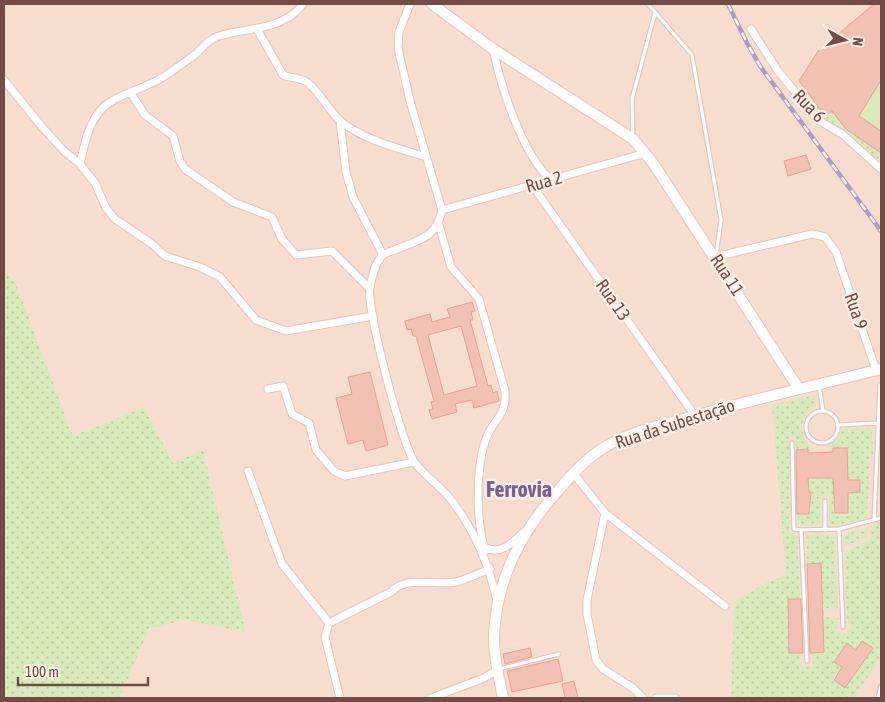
<svg xmlns="http://www.w3.org/2000/svg" width="885" height="702" viewBox="0 0 885 702" font-family="'Asap Condensed',sans-serif">
<style>
.residential{fill:#f7ddce}
.grass{fill:url(#grass-dots)}
.green{fill:#d7eabc}
.building{fill:#f3c1b3;stroke:#e7a393;fill-rule:evenodd}
.lines{fill:none;stroke-linecap:round;stroke-linejoin:round}
.lane-casing{stroke:#e3c7bc;stroke-width:5.5}
.street-casing{stroke:#e3c7bc;stroke-width:9}
.secondary-casing{stroke:#e8c6b9;stroke-width:12}
.lane{stroke:#fff;stroke-width:3}
.street{stroke:#fff;stroke-width:7}
.secondary{stroke:#fff;stroke-width:10}
.rail-casing{stroke:#ab9dc5;stroke-width:4.5}
.rail{stroke:#ffefe4;stroke-width:2.5;stroke-dasharray:8;stroke-linecap:butt}
.labels{text-anchor:middle;stroke-width:5;stroke-linejoin:round;paint-order:stroke}
.street-label{font-size:18px;fill:#734d45;stroke:#ffefe4}
.district-label{font-size:22px;font-weight:bold;fill:#7a6097;stroke:#ffefe4}
</style>
<defs>
<pattern id="grass-dots" width="8" height="8" patternUnits="userSpaceOnUse" patternTransform="scale(1.25)"><rect width="8" height="8" fill="#d7eabc"/><path d="M2 2h.1M6 6h.1" fill="none" stroke="#bccaa3" stroke-width="1.8" stroke-linecap="round"/></pattern>
</defs>
<rect width="100%" height="100%" fill="#fdeadd"/>
<path class="residential" d="M4,4h877v694h-761l29,-69 35,-9 62,11 -43,-182 -30,14 -29,-56 -71,29 -58,-155 -11,-11z"/>
<path class="grass" d="M814,102l11,14 7,-5 14,18 35,24v10l-31,-28 -28,-17 -10,-14z
M4,270l11,11 58,155 71,-29 29,56 30,-14 43,183 -62,-12 -35,9 -29,69h-116z
M814,395l2,12c-16,7 -19,26 -5,38v8l18,-1 1,-7 10,-7 2,-9 30,-1 1,27 -3,3 -3,60 -27,7h-11v-29h-8l-1,29 -22,-1 -3,-87h-6l1,95 7,4 3,63 -12,1 1,53h13l-3,7 4,7 10,-1 1,-10 -4,-3 14,-1 -4,-89 -13,1v-29l23,-1 4,2 4,71 -2,2 -12,-1v9l15,1 -3,12 4,4h6l5,-8 -4,-8 -2,-66 25,-12 1,-13 10,-4v135l-27,40h-123l3,-96 30,-18 22,-9 -14,-170z
M867,528l-1,9 -22,10v-13z"/>
<path class="green" d="M881,80v51l-22,-15z"/>
<path class="building" d="M874,4h7v76l-22,36 22,15v22l-35,-24 -14,-18 -7,5 -26,-35 19,-30z
M806,155l5,14 -23,7 -4,-15z
M472,302l3,9 -4,1 2,8h-3l18,66 3,-1 2,8 4,-2 2,10 -25,7 -2,-8 -9,2 -8,2 2,8 -25,7 -3,-9 4,-1 -2,-7 3,-1 -18,-65h-3l-2,-7 -4,1 -2,-9 25,-7 2,8 18,-5 -3,-8zM461,326l16,60 -33,9 -16,-60z
M370,372l18,73 -22,6 -3,-11 -15,4 -12,-46 16,-4 -4,-17z
M833,448h14l1,32h12v12l-12,1v20h-13l-2,-35h-25l1,14h2l-2,22h-12l-1,-64 12,-1v4l25,-1z
M821,563l3,89 -14,1 -3,-89z
M788,599h13l2,54h-14z
M862,641l11,7 -28,40 -11,-8 8,-13 -8,-5 13,-19 9,7z
M530,648l2,9 -27,7 -2,-10z
M558,659l5,22 -51,11 -5,-21z
M574,681l4,17h-13l-3,-14z"/>
<g class="lines">
<g class="lane-casing">
<path id="lane" d="M648,4l44,51 29,165 -5,36
M633,136l-1,-37 23,-86
M819,385l4,26
M806 427a16 16 0 1 1 32 0a16 16 0 1 1-32 0Z
M838,425l40,-2
M792,443l2,86 7,1
M825,501v29
M874,520l6,-135
M839,529l4,98
M807,661l-6,-131 38,-1 42,-11
M499,669l60,-15
M878,698l3,-12"/>
</g>
<g class="street-casing">
<path id="street" d="M410,4l-11,28 -1,16 12,53 32,109c-6,28 -21,29 -45,39 -4,2 -11,3 -14,6 -8,7 -11,22 -13,32 -4,21 32,158 45,176 11,14 27,24 37,38 23,30 37,64 45,100
M257,29l26,46c9,4 18,2 25,8 14,11 21,30 36,41 24,17 54,24 82,33
M751,29l27,42 40,49 24,14 39,35
M493,49c8,38 29,105 58,131
M4,80l39,48 21,23 16,13 15,19 11,25 9,11 37,25 13,12 35,11 20,10 36,43 30,11 87,-15
M130,92l15,23 28,21 7,25 5,8 48,33 39,15 10,22 14,16 36,-4 38,38
M340,121l6,51 7,25 30,58
M80,164c4,-18 8,-39 20,-53 14,-16 40,-21 58,-31 11,-6 21,-14 31,-21 12,-7 16,-19 30,-23 29,-9 64,-5 84,-32
M532,185l163,231
M442,210l204,-57
M439,225l12,42 28,32 26,92c2,24 -10,27 -18,45 -12,31 -11,84 -2,115
M715,257l97,-23 13,3 11,15 40,118
M268,389l15,-3 9,28 17,9 7,27 18,21 11,5 69,-14
M248,471l34,93 47,59
M573,473l32,40 120,93
M605,513l-18,87v14l9,46 7,9 30,19 10,10
M484,547c16,9 28,-4 40,-15
M340,698l-15,-61 4,-14 62,-31c16,-17 44,-6 65,-10 11,-3 23,-9 34,-13l-1,-2
M431,698l53,-20 13,-8
M656,698h19"/>
</g>
<g class="secondary-casing">
<path id="secondary" d="M432,4l61,45 140,90 20,24 146,226
M503,698c-4,-19 -9,-40 -9,-59 1,-57 26,-105 62,-146 17,-20 33,-38 56,-50 25,-13 53,-19 79,-26 63,-18 127,-32 190,-48"/>
</g>
<use href="#lane" class="lane"/>
<use href="#street" class="street"/>
<use href="#secondary" class="secondary"/>
<g class="rail-casing">
<path id="rail" d="M728,4l19,39 13,23 121,165"/>
</g>
<use href="#rail" class="rail"/>
</g>
<g class="labels">
<g class="street-label">
<text transform="translate(809 106) rotate(46)" y="6">Rua 6</text>
<text transform="translate(544 182) rotate(-16)" y="6">Rua 2</text>
<text transform="translate(727 275) rotate(57)" y="6">Rua 11</text>
<text transform="translate(613 300) rotate(55)" y="6">Rua 13</text>
<text transform="translate(856 311) rotate(71)" y="6">Rua 9</text>
<text transform="translate(675 424) rotate(-18)" y="6">Rua da Subestação</text>
</g>
<g class="district-label">
<text x="519" y="497">Ferrovia</text>
</g>
</g>
<rect width="885" height="702" fill="none" stroke="#734d45" stroke-width="10"/>
<g transform="translate(845 40) rotate(97)" stroke="#ffefe4" stroke-width="4" paint-order="stroke">
<path d="M0-4L9 19L0 12L-9 19Z" fill="#734d45"/>
<text y="-8" font-size="14" font-weight="bold" text-anchor="middle" fill="#734d45">N</text>
</g>
<path d="M18 677v8h130v-8" fill="none" stroke="#734d45" stroke-width="2.5"/>
<text x="25" y="677" font-size="15" fill="#734d45" stroke="#ffefe4" stroke-width="4" paint-order="stroke">100 m</text>
</svg>
